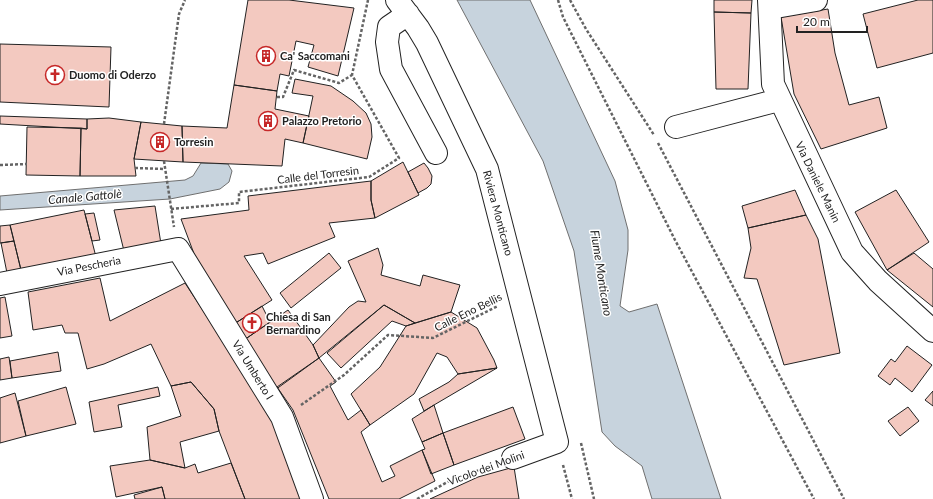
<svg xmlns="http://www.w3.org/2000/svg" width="933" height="499" viewBox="0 0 933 499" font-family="Lato,sans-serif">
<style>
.water{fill:#c7d3dd;stroke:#6f6f6f}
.building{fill:#f3c9c0;stroke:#222}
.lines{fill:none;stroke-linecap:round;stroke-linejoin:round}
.minor-casing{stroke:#222;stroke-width:24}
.path{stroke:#646464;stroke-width:2.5;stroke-dasharray:3 2;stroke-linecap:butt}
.minor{stroke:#fff;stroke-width:22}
.labels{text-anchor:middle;stroke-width:3;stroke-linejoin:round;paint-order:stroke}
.poi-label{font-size:11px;font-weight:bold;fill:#222;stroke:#fff;text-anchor:start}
.street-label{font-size:11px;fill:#222;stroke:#fff}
.water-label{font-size:12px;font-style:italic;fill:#222;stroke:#fff}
</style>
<rect width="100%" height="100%" fill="#fff"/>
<path class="water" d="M457,0h73l85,181 13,49v20l-8,56 9,6 28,-8 64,195h-69l-10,-33 -27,-20 -13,-14 -28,-181 -31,-90z
M201,163l27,1 4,7 -3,11 -9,7 -50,10 -170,11v-14l185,-16 8,-4z"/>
<path class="building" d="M248,0h41l65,8 -16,68 -30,-9 6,-22 -18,-4 -7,35 -9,-2 -3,17 -43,-6z
M714,0h38l-1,13 -37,-1z
M918,0h15v53l-56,15 -14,-54z
M828,9l7,44 14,52 30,-8 8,31 -66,21 -27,-55 -13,-77z
M714,12l37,1 -3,76h-32z
M0,44l111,3 -2,60 -109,-5z
M295,79l36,7 22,15 13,12 5,11 1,13 -5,22 -64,-16 10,-47 -21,-3z
M234,85l43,6 -2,18 34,7 -6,27 -18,-4 -3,27 -99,-4 -1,-36 45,2z
M0,116l87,3v10l-87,-5z
M109,118l32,4 -7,37 2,17h-56l1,-48 6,1v-10z
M141,122l41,4 1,36 -49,-3z
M27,127l54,1 -1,48 -54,-1z
M403,162l16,33 -44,23 -4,-18v-19z
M424,163l4,5 4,8 -1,8 -4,4 -9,5 -10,-21z
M371,181v19l4,18 -46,5 6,14 -67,27 -5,-11 -19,3 28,44 -38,24 -32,-49 -21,-56 68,-9 -1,-14z
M795,190l11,25 -58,13 -6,-22z
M896,190l33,52 -42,28 -32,-58z
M155,206l6,38 -37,7 -10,-41z
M84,210l12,47 -75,13 -11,-45z
M94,213l6,27 -8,1 -7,-27z
M806,215l12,24 22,114 -56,12 -27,-86 -13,-1 7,-30 -3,-20z
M10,225l4,16 -14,2v-17z
M14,241l7,29 -14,3 -6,-30z
M378,248l5,17 -2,10 39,11 3,-11 37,10 -9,27 -36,11 -31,-18 -65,53 -6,-13 36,-38 9,-6 8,1 -18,-41z
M329,253l12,15 -50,40 -11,-15z
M914,253l19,16v38l-46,-37z
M100,278l10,43 75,-38 89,136 30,80h-59l-26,-68 -5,-22 -23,-27 -20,4 -20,-42 -47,20 -17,5 -9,-36h-13l-3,-8 -29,5 -5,-38z
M5,297l7,39 -12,2v-40z
M384,305l31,18 -9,3 -14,-5 -51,47 -14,-15z
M262,306l8,16 -26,18 -10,-16z
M288,310l25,35 6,13 -44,32 -31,-50z
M451,312l26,16 17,32 3,8 -39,6 -11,-17 -10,-4 -23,41 -44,31 -19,-31 29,-27 26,-41z
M907,346l25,19 -20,27 -17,-14 -5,7 -12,-9 13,-17 4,3z
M58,352l3,19 -49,7 -2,-17z
M9,357l3,21 -12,2v-21z
M319,358l17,24 -6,4 18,34 13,-10 9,15 -9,7 21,50 13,-6 -5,-10 32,-16 13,31 -36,18h-70l-36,-89 -16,-23z
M497,368l-63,37 -10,6 -5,-12 30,-17 9,-8z
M191,382l23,27 5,22 -39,11 5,26 -35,-8 -3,-33 34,-11 -10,-30z
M66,387l10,37 -50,12 -8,-35z
M158,387l2,9 -42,9 4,22 -28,5 -5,-30z
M933,391v15l-8,-6z
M15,393l11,43 -26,7v-45z
M434,405l9,28 -21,9 -10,-23z
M513,407l12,32 -71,26 -11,-32z
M908,407l11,14 -19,15 -12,-15z
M443,433l11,32 -23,9 -9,-24 3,-1 -3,-7z
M150,460l35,8 10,-4 3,9 33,-10 14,36h-80l-3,-12 -46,10 -6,-31z
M514,467l5,32h-89l48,-22z
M162,487l3,12h-30l-1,-4z"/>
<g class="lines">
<g class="minor-casing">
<path id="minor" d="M397,0l21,28 9,15 60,126 70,273 -44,16
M769,0l4,84 79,168 26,29 55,50
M770,8l46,-8
M408,14l-19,13 -2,15 4,27 45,84
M676,127l103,-27
M0,284l178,-35 104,168 30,82"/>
</g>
<path class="path" d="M558,0l5,17 112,223 139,259
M570,0l16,29 68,106
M277,97h6l11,-27 45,13 13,-8
M164,124l15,-110 6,-14
M658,143l186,356
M164,161l10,66
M0,165l27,-1
M135,168l30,1
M171,209l68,-6v-11l130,-15 30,-19 -47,-83 16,-75
M301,405l43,-30 44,-40 45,3 65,-32
M581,443l13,56
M563,465l9,34
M417,499l34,-19 40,-14"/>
<use href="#minor" class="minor"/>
</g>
<defs>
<g id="building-ring" transform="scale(1)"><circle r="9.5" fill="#fff" stroke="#c62828" stroke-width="1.5"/><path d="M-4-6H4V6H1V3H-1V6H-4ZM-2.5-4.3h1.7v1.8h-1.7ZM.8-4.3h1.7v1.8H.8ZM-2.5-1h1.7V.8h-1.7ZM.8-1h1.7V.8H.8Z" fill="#c62828"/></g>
<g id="church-ring" transform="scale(1)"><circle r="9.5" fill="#fff" stroke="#c62828" stroke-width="1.5"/><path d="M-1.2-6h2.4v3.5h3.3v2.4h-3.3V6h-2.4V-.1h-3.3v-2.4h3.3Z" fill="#c62828"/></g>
</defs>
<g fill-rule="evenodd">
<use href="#building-ring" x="266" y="56"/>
<use href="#church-ring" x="55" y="75"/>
<use href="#building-ring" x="268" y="121"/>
<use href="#building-ring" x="160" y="142"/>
<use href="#church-ring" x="252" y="323"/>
</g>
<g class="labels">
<g class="poi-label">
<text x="280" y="60">Ca' Saccomani</text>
<text x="69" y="79">Duomo di Oderzo</text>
<text x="282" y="125">Palazzo Pretorio</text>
<text x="174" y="146">Torresin</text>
<text x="266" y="321">Chiesa di San<tspan x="266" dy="13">Bernardino</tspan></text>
</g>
<g class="street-label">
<text transform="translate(318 175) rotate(-7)" y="4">Calle del Torresin</text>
<text transform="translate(818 182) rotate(64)" y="4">Via Daniele Manin</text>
<text transform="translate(498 213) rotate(75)" y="4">Riviera Monticano</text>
<text transform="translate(89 266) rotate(-11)" y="4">Via Pescheria</text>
<text transform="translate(468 312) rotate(-26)" y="4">Calle Eno Bellis</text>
<text transform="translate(253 370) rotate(58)" y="4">Via Umberto I</text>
<text transform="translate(486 468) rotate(-20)" y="4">Vicolo dei Molini</text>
</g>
<g class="water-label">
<text transform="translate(85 197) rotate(-5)" y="4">Canale Gattolè</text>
<text transform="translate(601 273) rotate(81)" y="4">Fiume Monticano</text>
</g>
</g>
<path d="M797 26v6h70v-6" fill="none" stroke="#222222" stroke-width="2"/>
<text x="803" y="26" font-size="12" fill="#222222" stroke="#ffffff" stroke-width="3" paint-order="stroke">20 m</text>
</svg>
